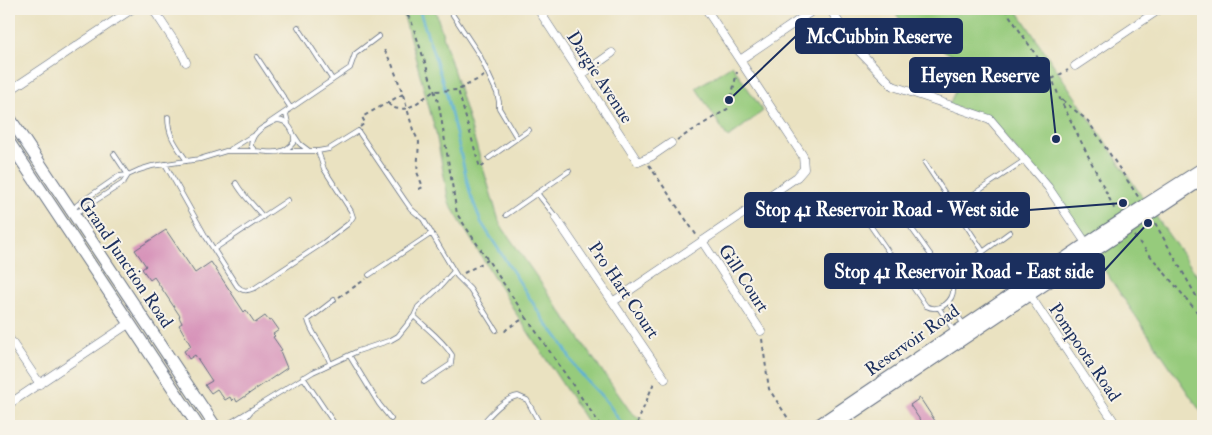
<svg xmlns="http://www.w3.org/2000/svg" width="1212" height="435" viewBox="0 0 1212 435" font-family="'IM FELL Double Pica',serif">
<style>
.green{fill:#96cb7c;stroke:#587d6d}
.lines{fill:none;stroke-linecap:round;stroke-linejoin:round}
.stream{stroke:#59b0d6;stroke-width:2.5}
.building{fill:#d793b9}
.service-casing{stroke:#636e81;stroke-width:5.5}
.minor-casing{stroke:#636e81;stroke-width:9}
.secondary-casing{stroke:#636e81;stroke-width:13}
.path{stroke:#636e81;stroke-width:2;stroke-dasharray:4 4;stroke-linecap:butt}
.service{stroke:#fff;stroke-width:4}
.minor{stroke:#fff;stroke-width:8}
.secondary{stroke:#fff;stroke-width:11}
.secondary-bridge-casing{stroke:#636e81;stroke-width:13;stroke-linecap:butt}
.secondary-bridge{stroke:#fff;stroke-width:11}
.labels{text-anchor:middle;stroke-width:4;stroke-linejoin:round;paint-order:stroke}
.street-label{font-size:18px;fill:#1b2f5e;stroke:#f7f3e8}
.leader{fill:none;stroke:#1b2f5e;stroke-width:2}
.callout-dot{fill:#1b2f5e;stroke:#f7f3e8;stroke-width:2}
.callout{fill:#1b2f5e;stroke:#1b2f5e;stroke-width:2}
.callout-label{font-size:19px;text-anchor:middle;font-weight:bold;fill:#fff}
</style>
<rect width="100%" height="100%" fill="#f7f3e8"/>
<filter id="ink" filterUnits="userSpaceOnUse"><feTurbulence type="fractalNoise" baseFrequency=".02" numOctaves="2"/><feDisplacementMap in="SourceGraphic" scale="10" xChannelSelector="R" yChannelSelector="G"/><feConvolveMatrix kernelMatrix="1 2 1 2 8 2 1 2 1" color-interpolation-filters="sRGB"/></filter>
<filter id="wash" filterUnits="userSpaceOnUse"><feTurbulence type="fractalNoise" baseFrequency=".0096" numOctaves="4" result="noise"/><feDisplacementMap in="SourceGraphic" scale="20" xChannelSelector="R" yChannelSelector="G"/><feGaussianBlur stdDeviation="1.12" result="paint"/><feColorMatrix in="noise" values="0 0 0 0 0 0 0 0 0 0 0 0 0 0 0 0 0 1.4 0 .05"/><feComposite in="paint" operator="in"/></filter>
<g filter="url(#wash)">
<rect width="100%" height="100%" fill="#eae2c1"/>
<path class="green" d="M402,9h33l65,215 130,187 19,15h-59l-73,-111 -68,-112 -13,-70z
M893,9h123l131,195 -61,39 -38,-56 -58,-68 -41,-14 18,-41 -61,-36z
M732,65l31,46 -35,27 -32,-50z
M1155,215l48,69v131l-109,-160z"/>
<g class="lines">
<path class="stream" d="M419,9l27,83 24,101 11,29 66,103c15,15 16,22 26,38 9,15 22,25 33,38 7,8 11,18 18,25"/>
</g>
<g id="blocks">
<path class="building" d="M166,230l29,43 16,-11 33,50 2,-2 9,13 10,-7 4,5 3,-1 7,10 -6,4 2,2 -2,1 9,13 -2,1 7,17 -50,34 -2,-4 -3,3 -2,-4 -5,3 -8,-11 -6,4 -6,-8 7,-4 -17,-26 -6,4 -5,-8 7,-5 -12,-21 3,-2 -3,-6 1,-1 -26,-39 -4,3 -8,-11 4,-3 -11,-16z
M920,398l17,26 -4,2h-9l-14,-21z"/>
</g>
</g>
<g filter="url(#ink)">
<use href="#blocks" fill-opacity="0" stroke="#636e81" stroke-width="1"/>
<g class="lines">
<g class="service-casing">
<path id="service" d="M449,9l31,47 17,37 2,9v6l18,30
M298,27l34,52
M257,57l33,50
M168,117c0,19 8,28 19,44
M277,120c11,0 18,12 17,22 -11,14 -23,10 -39,9l-4,-5c0,-14 15,-21 26,-26z
M269,123l81,-55 5,-14 24,-18
M288,123l-2,-9 3,-5
M294,135l6,9 8,6
M231,149l21,-13
M284,151h34l11,-2 29,-18 46,68 7,10 12,10 34,57 13,13 26,41
M114,154l14,21
M489,158l40,-28
M925,163l58,88
M165,164l41,73 31,49c6,6 10,5 18,2l68,-45 25,-19 5,-7 -2,-6 -27,-42 -6,-18
M236,183c7,13 18,22 27,34
M537,193l19,24
M884,197l5,2 5,5 59,82c2,15 -13,27 -27,20l-61,-88c1,-11 10,-15 19,-21z
M954,207l71,-47
M73,210l4,-5 42,-29 9,-1 11,-5 13,-4 48,-7 26,-8h29
M74,212l7,-2 42,-27 5,-8
M506,215l63,-44
M214,249l74,-49
M961,268l49,-36
M369,275l63,-42
M949,302l15,23
M939,308l15,23
M414,316c13,13 28,23 38,39l-1,9 -27,18
M349,355l30,49 12,15
M330,363c-5,-16 -18,-27 -22,-43l26,-20
M303,377l33,49
M225,426l88,-54 45,-21 33,-11 7,-4 16,-20 4,-9 21,-19 15,-17
M236,426l7,-5 8,-10
M480,426c9,-10 24,-28 38,-30l9,4 14,26"/>
</g>
<g class="minor-casing">
<path id="minor" d="M153,9l27,41 6,12
M538,9l100,153 14,-6 19,-13
M830,9l26,39 37,38 97,33 58,68 38,56
M740,60l75,-51
M1075,66l85,-57
M581,75l31,-22
M9,91l123,-82
M556,218l109,161
M702,241l59,90
M1029,294l88,132
M614,301l183,-124 7,-8 -1,-13 -97,-147
M9,338l31,46
M9,404l121,-81"/>
</g>
<g class="secondary-casing">
<path id="secondary" d="M9,117l206,309
M9,142l189,284
M1145,205l58,-37
M1150,214l53,-35
M817,426l291,-197
M833,426l281,-188"/>
</g>
<path class="path" d="M402,9l9,11 28,85 18,109 69,103 -18,11 -3,3h-4
M1005,9l47,70 8,20 56,113
M484,76l-26,14 22,78 6,-4
M1052,79l16,-9
M403,95l4,13 7,-3 20,-14 24,-1
M1062,100l26,21 51,77
M388,103c5,6 11,7 19,5l6,22 6,12 -2,30 6,15 -6,3
M360,127l5,-4 -3,-6 41,-23 -11,-30 -9,-16
M677,140l52,-32 8,-36
M649,165l48,71
M1155,223l48,85
M1134,236l69,83
M464,273l24,-13
M339,297l27,-18
M526,317l75,109
M762,339l7,50 24,37
M637,424l18,-44"/>
<use href="#service" class="service"/>
<use href="#minor" class="minor"/>
<use href="#secondary" class="secondary"/>
<g class="secondary-bridge-casing">
<path id="secondary-bridge" d="M1108,229l37,-24
M1114,238l36,-24"/>
</g>
<use href="#secondary-bridge" class="secondary-bridge"/>
</g>
</g>
<g class="labels">
<g class="street-label">
<text transform="translate(600 77) rotate(57)" y="6">Dargie Avenue</text>
<text transform="translate(126 262) rotate(56)" y="6">Grand Junction Road</text>
<text transform="translate(744 278) rotate(57)" y="6">Gill Court</text>
<text transform="translate(624 290) rotate(56)" y="6">Pro Hart Court</text>
<text transform="translate(912 340) rotate(-35)" y="6">Reservoir Road</text>
<text transform="translate(1085 352) rotate(56)" y="6">Pompoota Road</text>
</g>
</g>
<path class="leader" d="M729 100L796 36M1056 139L1049 75M1123 203L1029 210M1148 223L1104 271"/>
<g class="callout-dot">
<circle cx="729" cy="100" r="5"/>
<circle cx="1056" cy="139" r="5"/>
<circle cx="1123" cy="203" r="5"/>
<circle cx="1148" cy="223" r="5"/>
</g>
<g class="callout">
<rect x="796" y="19" width="166" height="34" rx="5"/>
<rect x="910" y="58" width="139" height="34" rx="5"/>
<rect x="745" y="193" width="284" height="34" rx="5"/>
<rect x="825" y="254" width="279" height="34" rx="5"/>
</g>
<g class="callout-label">
<text x="879" y="43">McCubbin Reserve</text>
<text x="980" y="82">Heysen Reserve</text>
<text x="887" y="216">Stop 41 Reservoir Road - West side</text>
<text x="964" y="278">Stop 41 Reservoir Road - East side</text>
</g>
<rect width="1212" height="435" fill="none" stroke="#f7f3e8" stroke-width="30"/>
</svg>
